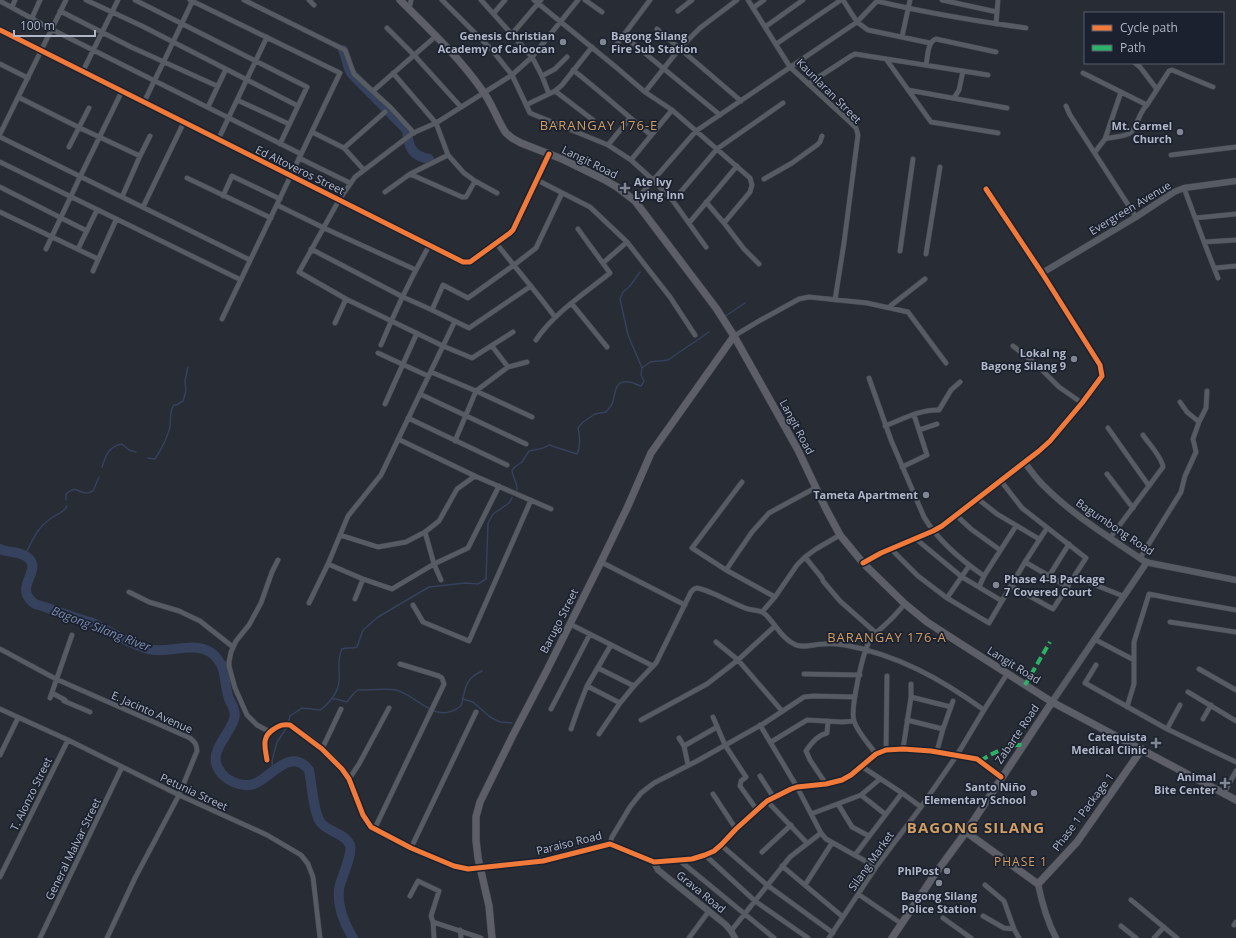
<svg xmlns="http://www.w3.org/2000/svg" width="1236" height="938" viewBox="0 0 1236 938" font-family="'Open Sans',sans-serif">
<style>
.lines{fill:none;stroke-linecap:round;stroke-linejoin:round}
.stream{stroke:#35415d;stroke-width:1.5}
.river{stroke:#35415d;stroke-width:10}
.minor-casing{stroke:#44474d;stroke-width:5.5}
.tertiary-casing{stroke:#44474d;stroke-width:7}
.secondary-casing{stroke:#44474d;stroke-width:8}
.minor{stroke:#575b63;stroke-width:4.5}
.tertiary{stroke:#575b63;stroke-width:6}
.secondary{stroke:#5c5e68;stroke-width:7}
.quiet{stroke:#2db169;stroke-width:4;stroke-dasharray:8 4;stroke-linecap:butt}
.cycleway-casing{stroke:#1b212f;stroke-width:8}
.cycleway{stroke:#f17a3a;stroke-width:5}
.poi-dot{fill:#818693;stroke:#1b212f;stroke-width:1.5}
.labels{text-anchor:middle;stroke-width:3.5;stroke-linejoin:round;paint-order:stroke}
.poi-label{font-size:11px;font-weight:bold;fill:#b1b7c6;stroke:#1b212f;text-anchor:end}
.street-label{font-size:11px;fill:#b1b7c6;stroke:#1b212f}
.water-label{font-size:12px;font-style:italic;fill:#7a8aae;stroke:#1b212f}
.neighbourhood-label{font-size:12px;letter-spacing:1px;fill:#d19e61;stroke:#1b212f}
.quarter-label{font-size:13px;letter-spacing:1px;fill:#d19e61;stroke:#1b212f}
.district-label{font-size:15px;font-weight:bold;letter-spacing:1px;fill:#d19e61;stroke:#1b212f}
</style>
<rect width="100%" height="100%" fill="#282c34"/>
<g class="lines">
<path class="stream" d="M724,317l21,-14
M642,368l8,-6 18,-2 41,-28
M148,458l7,1c6,-9 12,-21 15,-32 1,-7 -1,-16 4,-22h2l7,-4 3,-10 -1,-10 3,-14
M102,467c4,-12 7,-21 20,-23l7,6 7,2
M517,490c1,-8 -5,-12 -5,-20l4,-4 6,-4 7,-11c8,-2 13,-1 20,-6l28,9c4,-8 3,-17 1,-26l5,-6 12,-8 11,-2c2,-3 5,-5 6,-8 4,-8 1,-25 17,-22 3,0 8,3 12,4l3,-5 -3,-6 1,-7 -14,-33 -8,-36 3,-7 7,-6 10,-14
M66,500v-6c11,-9 10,-2 20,-1 2,0 4,-1 7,-2l6,-14
M25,555c7,-14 12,-27 25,-36 5,-4 15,-7 17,-13
M331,699h5l11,3 7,-9 4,-3c9,0 31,-2 38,0 23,6 39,36 65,16 5,-17 2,-26 21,-35
M463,699l10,3 17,15 10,5 12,1
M273,771l-1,-10 5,-19 10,-15 3,-11 12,-8 18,2c4,-2 6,-5 9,-8 19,-21 4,-34 13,-53 5,-2 10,0 15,-2l6,-17 15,-13 51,-30 36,-4 13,1 8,-5 2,-56 5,-9 16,-11 3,-5"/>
<path class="river" d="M343,50c4,8 4,16 8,23l56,57c1,17 5,26 22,29
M0,549c8,4 20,2 27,8 18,13 -16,30 8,47 14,4 27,9 41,14 5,2 11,3 17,5 18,9 35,20 55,26 22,6 45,-10 65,5 2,2 6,7 8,10 5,10 4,24 8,35 2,4 4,7 5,11 1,3 1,6 0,9 -5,18 -30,35 -12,55 8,9 25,15 36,8 16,-9 34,-34 51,-12 3,14 4,43 12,53 7,9 24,10 29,22 3,9 -9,33 -11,44 -2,18 5,34 14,49"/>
<g class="minor-casing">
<path id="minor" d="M86,0l56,26 156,80
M135,0l172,87 -27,57
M190,0l150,73 -118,246
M244,0l101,50 9,24 37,34 23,25
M309,0l5,5
M442,0l50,50 20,25 18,38 78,32 23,15 22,20 20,21 33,46
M481,0l51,57 10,19 7,18
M534,0l83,68 28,24 27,18 78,68 2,7 -2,7 -26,31
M585,0l17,12
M748,0l42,67 61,56 5,5 2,7 -14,108 -9,57
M843,0l14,22 11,8 62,13
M877,0v1c49,12 99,20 149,27
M942,0l55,12
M0,1l51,28 250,125
M12,7l3,-7
M408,8l2,-3 1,-5
M753,8l11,-8
M60,11l71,36 86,39
M678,11l14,-11
M494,13l11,-13
M32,18l8,-18
M996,24l2,-24
M765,27l38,-27
M387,28l27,27 47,52
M657,29l84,72
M512,34l29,-34
M624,36l96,79
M902,37l8,-37
M617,44l33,-44
M776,44l65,-44
M886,59l45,63 67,11
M1135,63l5,4 16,21v3l-9,14
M0,64l28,14
M926,65c2,-8 1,-23 10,-26l60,13
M573,70c27,21 52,44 78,65
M83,71l35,-71
M393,73l43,50 12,32 16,18 11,8 22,12
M1083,73l64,32c-9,8 -9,22 -17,28 -6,4 -18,4 -25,6l-10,13
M542,76l13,-7 12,-12
M808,84l43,-28 4,-2 133,21
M908,90l99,18
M373,91l63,-55
M555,91l38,29
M1156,91l13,-20 3,-1 41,17
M645,92l35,-44 20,-20 37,-28
M18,97l62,31 60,28
M954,98l5,-8 4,-19
M237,100l52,24
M144,102l20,-41 29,-61
M526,105l29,-14 7,-6 30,-38
M1066,106l4,9 66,102
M208,107l18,-38
M312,132l32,16 19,21
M0,134l66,-134
M0,137l250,123
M1105,139l16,-47
M218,140l49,-103
M608,145l22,-27
M69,147l20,-39
M344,148l41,-36
M1171,155l65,-8
M299,158l51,25
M631,160l41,-50
M0,162l241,118
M410,174l52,23h4l9,-16
M187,178l84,40
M764,179l28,-16 25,-18 3,-3 2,-6
M537,180l53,27 37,35 43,55 25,38
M0,187l87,44
M1184,188l20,54 14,36
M986,189l56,84
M385,192l25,-18 38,-19
M223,196l9,-20 48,23
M122,197l18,-41 10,-20
M635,201l61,-70 161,-109 20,-21
M673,201l44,-52 66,-46
M706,202l18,21 20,26 15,15
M277,205l47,23 92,42
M143,207l41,-85
M0,212l98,47
M1195,218l41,-4
M689,223l48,-57
M1204,242l32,-2
M496,243l46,57 13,17
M46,249l34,-72 42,-86
M78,249l19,-39
M311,249l92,48 29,13 37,18 62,-42
M900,251l13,-92
M926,254l14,-87
M603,263l24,-21
M1215,268l21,-2
M93,271l23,-51
M572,304l35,43
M889,307l36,-28
M432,310l11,-25 25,13 46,-33 22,-17 26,-55
M335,323l11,-24
M513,332l-41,26 -29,-12 -97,-47 -47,-27 40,-72 16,-23 58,-44 23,-10 76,-48 20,-18 46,-57
M734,336l25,-15 40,-22 10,-2 58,6 41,9 38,51
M536,340c18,-27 49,-47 74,-67l-32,-44
M381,345c14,-34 30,-67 48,-99
M492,346l16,21
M1013,346l23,18 23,23 23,16
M378,353l50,23
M431,372l45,19 56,26
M869,378l22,62 33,77c14,24 37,43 60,59
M420,394l106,50
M1180,402l7,10 12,10
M385,404l32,-71
M408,418l99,47
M885,426c16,-6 36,-17 54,-16l12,-20 9,-8
M1108,428l41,58
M919,430l18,-6
M398,439l77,37 76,33
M455,441l21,-50 32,-24 19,-5
M902,467l25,-12 -12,-37 -1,-2
M1107,474l26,34
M1001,481l21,27 64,50 -33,51 -42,-23
M742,482l-50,66 34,22 49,27
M978,499l19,15 42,25
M956,515l15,14 29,21
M425,532l9,32 7,16
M340,535l38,12 28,-5 19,-10 14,-11 18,-32 18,-13
M1110,538l53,-71c-1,-10 -15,-24 -20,-32
M916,539l46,38 40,24
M891,549l27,27 29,22 42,25 36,-61 22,-34
M805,557l17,21 1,3 17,20 36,32
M1140,558l41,-66 4,-16 11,-24 -3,-13 6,-17 7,-14 1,-17
M601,562l84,43
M1025,562l43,25
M328,564l35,15 29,10 42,-25 34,-16 31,-62
M726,570l26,-38 17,-19 46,-25
M1049,576l20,-32
M1085,581l38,15
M979,587l5,-11 32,-50
M129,592l20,10 30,9 21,10 33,26
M947,598l22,-32
M355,599l8,-20
M309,603l19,-39 20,-48 33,-41 74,-154
M413,605l10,17 46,19 62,-141
M762,612l13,-15 22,-32 8,-8 11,-8 24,-14
M1170,622l66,10
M570,624l83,42
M1094,639l40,21
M716,642l22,18 44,51
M0,649l56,30 134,59c5,4 7,7 7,13l-18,44 -44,83 -28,60
M1096,665l-11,18 82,46 69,33
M598,668l36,18
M1199,669l37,21
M804,674l56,1
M587,686l33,17
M1188,692l48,29
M52,693l13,7 -1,1 26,11
M911,697l40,10
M50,698l22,-63
M1127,707l7,-23v-42l15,-48 25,5 62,11
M0,709l68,31 111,55 88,40 34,20 7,9 5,13 7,61
M551,709l39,-75
M713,717l12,28 21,32 -5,4 -1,5 17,24
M1203,719l8,-14
M641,720l66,-36 31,-24 37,-34
M907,720l36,9
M760,725l37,62 24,46 5,6 50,28
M571,729l7,-20 9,-23 24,-41
M1167,729l13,-24
M270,732l-13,-7 -10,-10 -12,-27 -6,-22v-4l2,-10 5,-11 13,-16 12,-22 11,-31 6,-12
M599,734l21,-31 14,-17 22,-23 35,-71 3,-3 3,-1c13,2 34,15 48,20 6,3 14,1 20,6 10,9 16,24 29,30 8,5 21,0 30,0 7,-1 14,0 21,1 53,10 96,34 139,65
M679,738l5,8 4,19
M771,742l36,-22 35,2 12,-1
M684,746l33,-19
M322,749l19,-40
M903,749l8,-52v-13
M886,750l1,-74
M937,751l6,-22 10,-28
M876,754c-7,-10 -18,-21 -22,-33 -4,-12 9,-70 16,-81 5,-7 12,-12 18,-18 6,-5 11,-12 17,-18
M0,755l18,-37
M267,760c-2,-13 -6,-23 7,-31 6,-4 9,-5 16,-4 18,10 52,36 59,55 6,14 9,30 18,42 8,12 79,42 95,46 6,1 12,1 18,0
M861,766l41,27 19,14
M760,776l14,22
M349,779l10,-15 30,-56
M826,784l-16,-24 -4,-9c5,-8 12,-16 21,-18l1,-12
M1224,793l12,-22
M713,794l23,35
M861,795l24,19
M767,801l40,42
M838,804l14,23 17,9
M811,814l50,-19 19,-16
M374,830l70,-146 -2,-6 -3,-2 -39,-12
M610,844l2,-7 18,-30 11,-14 13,-10 43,-22 66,-37 41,-27 10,-1 41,1
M721,845l46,40 66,48
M411,848l65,-136
M762,852l15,-14 14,-13
M705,855l50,46 53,37
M855,855l47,-62
M679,860l95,78
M654,862l38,-3 13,-4 9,-4 7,-6 15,-16 31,-28 24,-12 6,-2 29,-3 16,-4 9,-5 25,-21 10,-4 17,-1 28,2 46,8 24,18
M782,866l61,51
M0,877l68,-137
M805,885l27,-42
M985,885l19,16 10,28 5,9
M858,894l44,30
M410,896l8,-15 21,10 -8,25 2,6 1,16
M1131,900l46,38
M983,916l21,12 10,1
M943,918l28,20
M433,922l48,16
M1234,925l2,-3
M1121,926l15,12
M460,930l1,8
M731,931l59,-74 31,-24
M40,938l82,-171
M689,938l20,-27
M829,938l47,-71 45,-60 36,-52 27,-45 23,-36
M1154,938l10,-11"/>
</g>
<g class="tertiary-casing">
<path id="tertiary" d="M0,30l463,232h7l40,-29 3,-3 36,-76
M1024,462c6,7 11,15 18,22 29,30 67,53 102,77l6,2 86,17
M863,563l18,-10 52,-22 9,-5 97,-75 11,-10 40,-48 11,-15 1,-4 -2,-9 -58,-92 94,-56 38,-25 10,-4 52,-7
M1052,702l95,-140
M480,868l16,-3 27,-1 20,-3 67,-17 44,18 4,8 68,55 5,6 4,7
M1038,884c4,19 9,37 18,54"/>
</g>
<g class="secondary-casing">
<path id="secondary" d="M400,0c29,29 59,57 82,90 10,13 15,30 24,43l6,5 9,5 41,16 43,21 12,7 18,14 81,107 18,28 64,114 28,59 14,26 23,28 42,41 22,18 34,22 91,58 184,98
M966,832l72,52 39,-42 65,-93
M492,938l-3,-32 -11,-48 -2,-18v-23l4,-15 33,-67 33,-63 55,-110 27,-56 23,-53 83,-117
M892,938l43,-64 31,-42 86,-130"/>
</g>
<use href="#minor" class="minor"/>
<use href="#tertiary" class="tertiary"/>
<use href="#secondary" class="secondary"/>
<path class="quiet" d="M1025,685l25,-43
M981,761c6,-6 33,-18 42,-16"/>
<g class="cycleway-casing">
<path id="cycleway" d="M0,30l463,232h7l40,-29 3,-3 36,-76
M863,563l18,-10 52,-22 9,-5 97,-75 11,-10 32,-38 20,-27 -2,-11 -58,-92 -56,-84
M267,760c-2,-13 -6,-23 7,-31 6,-4 9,-5 16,-4l32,24 20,20 7,10 14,36 8,12 40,21 43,18 14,3 75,-8 67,-17 44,18 38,-3 13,-4 9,-4 7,-6 15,-16 31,-28 24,-12 6,-2 29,-3 16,-4 9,-5 25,-21 10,-4 17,-1 28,2 46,8 24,18"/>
</g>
<use href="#cycleway" class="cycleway"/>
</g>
<g class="poi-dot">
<circle cx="563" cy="42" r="4"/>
<circle cx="603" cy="42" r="4"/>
<circle cx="1180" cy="132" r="4"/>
<path d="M623 182h4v4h4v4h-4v4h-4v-4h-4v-4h4z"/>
<circle cx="1074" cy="359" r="4"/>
<circle cx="926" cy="495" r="4"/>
<circle cx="996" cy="585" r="4"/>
<path d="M1154 737h4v4h4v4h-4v4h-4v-4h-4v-4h4z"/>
<path d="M1223 777h4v4h4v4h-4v4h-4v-4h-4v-4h4z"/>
<circle cx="1034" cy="793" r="4"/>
<circle cx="947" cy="871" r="4"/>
<circle cx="939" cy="883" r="4"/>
</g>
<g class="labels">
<g class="poi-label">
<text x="555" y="40">Genesis Christian<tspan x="555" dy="13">Academy of Caloocan</tspan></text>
<text x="611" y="40" text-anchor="start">Bagong Silang<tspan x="611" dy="13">Fire Sub Station</tspan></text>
<text x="1172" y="130">Mt. Carmel<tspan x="1172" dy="13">Church</tspan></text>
<text x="634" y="186" text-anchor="start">Ate Ivy<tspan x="634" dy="13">Lying Inn</tspan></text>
<text x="1066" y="357">Lokal ng<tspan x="1066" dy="13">Bagong Silang 9</tspan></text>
<text x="918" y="499">Tameta Apartment</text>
<text x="1004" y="583" text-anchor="start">Phase 4-B Package<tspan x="1004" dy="13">7 Covered Court</tspan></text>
<text x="1147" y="741">Catequista<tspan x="1147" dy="13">Medical Clinic</tspan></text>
<text x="1216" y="781">Animal<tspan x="1216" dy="13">Bite Center</tspan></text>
<text x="1026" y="791">Santo Niño<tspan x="1026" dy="13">Elementary School</tspan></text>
<text x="939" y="875">PhlPost</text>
<text x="939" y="900" text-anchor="middle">Bagong Silang<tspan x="939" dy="13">Police Station</tspan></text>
</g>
<g class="street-label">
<text transform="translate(829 91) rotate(45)" y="4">Kaunlaran Street</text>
<text transform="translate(590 162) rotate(26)" y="4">Langit Road</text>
<text transform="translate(300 170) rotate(26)" y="4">Ed Altoveros Street</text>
<text transform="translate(1130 208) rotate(-31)" y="4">Evergreen Avenue</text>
<text transform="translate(797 427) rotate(62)" y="4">Langit Road</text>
<text transform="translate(1115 527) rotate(34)" y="4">Bagumbong Road</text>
<text transform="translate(559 621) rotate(-63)" y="4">Barugo Street</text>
<text transform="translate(1014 665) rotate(32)" y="4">Langit Road</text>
<text transform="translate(152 712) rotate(24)" y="4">E. Jacinto Avenue</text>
<text transform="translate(1017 734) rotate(-56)" y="4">Zabarte Road</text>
<text transform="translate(194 792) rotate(25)" y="4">Petunia Street</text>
<text transform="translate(31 794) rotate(-64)" y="4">T. Alonzo Street</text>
<text transform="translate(1083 812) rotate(-53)" y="4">Phase 1 Package 1</text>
<text transform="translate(569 843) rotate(-14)" y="4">Paraiso Road</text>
<text transform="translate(73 849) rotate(-64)" y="4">General Malvar Street</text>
<text transform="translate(871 861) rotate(-55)" y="4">Silang Market</text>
<text transform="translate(701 892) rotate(39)" y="4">Grava Road</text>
</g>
<g class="water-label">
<text transform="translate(101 629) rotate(21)" y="4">Bagong Silang River</text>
</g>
<g class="neighbourhood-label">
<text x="1021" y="866">PHASE 1</text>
</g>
<g class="quarter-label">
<text x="599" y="130">BARANGAY 176-E</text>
<text x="887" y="642">BARANGAY 176-A</text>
</g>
<g class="district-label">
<text x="976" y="833">BAGONG SILANG</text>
</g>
</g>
<rect x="1084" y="12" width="140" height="52" fill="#1b212f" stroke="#575d6b"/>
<rect x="1092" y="25" width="20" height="6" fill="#f17a3a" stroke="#575d6b"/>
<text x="1120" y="32" font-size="12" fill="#b1b7c6">Cycle path</text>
<rect x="1092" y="45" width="20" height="6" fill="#2db169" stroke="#575d6b"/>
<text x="1120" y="52" font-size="12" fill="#b1b7c6">Path</text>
<path d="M14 30v6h81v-6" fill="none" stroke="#b1b7c6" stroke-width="2"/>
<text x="20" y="30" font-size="12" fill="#b1b7c6" stroke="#1b212f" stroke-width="3" paint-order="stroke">100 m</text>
</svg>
